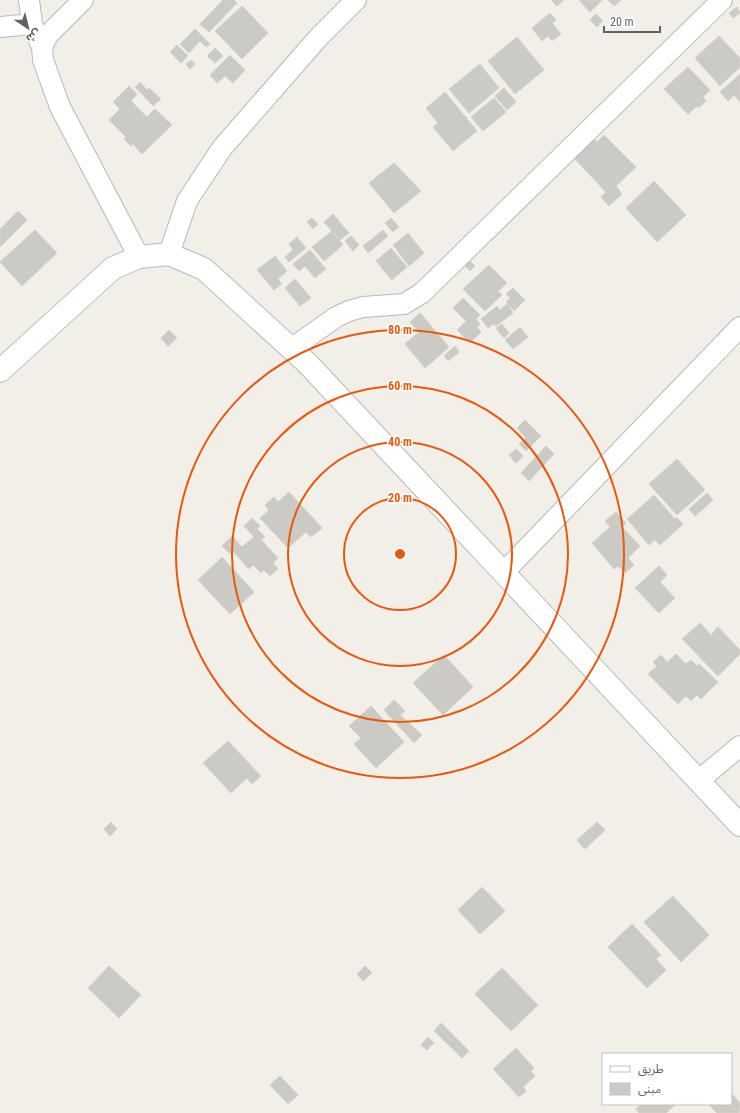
<svg xmlns="http://www.w3.org/2000/svg" width="740" height="1113" viewBox="0 0 740 1113" font-family="'Roboto Condensed','Noto Sans Arabic',sans-serif">
<style>
.building{fill:#cccac5;stroke:#d6d1c6}
.lines{fill:none;stroke-linecap:round;stroke-linejoin:round}
.street-casing{stroke:#b5b8bc;stroke-width:22}
.secondary-casing{stroke:#b6babf;stroke-width:24}
.street{stroke:#fff;stroke-width:20}
.secondary{stroke:#fff;stroke-width:22}
.ring{fill:none;stroke:#e8590c;stroke-width:2}
.centre{fill:#e8590c;stroke:#fff;stroke-width:2}
.ring-label{font-size:12px;text-anchor:middle;font-weight:bold;fill:#e8590c;stroke:#fff;stroke-width:3;stroke-linejoin:round;paint-order:stroke}
</style>
<rect width="100%" height="100%" fill="#f1efe8"/>
<path class="building" d="M223,0h11l3,3 -28,29 -9,-8z
M551,0h13l-7,6z
M579,0h23l-12,12z
M608,0h13l-7,6z
M242,6l26,27 -26,26 -27,-28z
M737,7l3,6 -7,5 -4,-5z
M550,13l6,7 -4,3 9,11 -9,7 -4,-5 -6,5 -10,-13z
M596,14l7,7 -6,6 -7,-7z
M195,29l15,15 -4,3 -6,-6 -11,12 -9,-9z
M719,36l21,22v9l-20,19 -25,-28z
M517,37l27,33 -29,24 -27,-33z
M177,45l11,11 -7,7 -11,-11z
M215,48l8,8 -8,7 -8,-7z
M230,55l15,15 -12,13 -8,-7 -8,7 -7,-8z
M191,60l4,4 -5,5 -4,-5z
M480,64l19,24 -30,25 -20,-24z
M688,67l22,23 -7,7 3,4 -8,7 -1,-2 -9,8 -24,-25z
M740,74v28l-6,-7 -6,6 -8,-9z
M140,82l7,8 2,-2 12,11 -8,7 -18,-19z
M129,86l8,8 -6,7 16,16 8,-8 17,16 -30,29 -9,-10 -2,2 -7,-7 2,-2 -17,-17 11,-11 -7,-7z
M504,88l12,14 -9,8 -12,-14z
M445,92l32,39 -24,20 -20,-24 5,-4 -12,-15z
M494,98l12,14 -23,19 -12,-14z
M604,135l32,32 -20,19 6,8 -13,12 -8,-9 5,-5 -34,-36 20,-19 5,5z
M394,163l27,28 -27,22 -25,-30z
M654,181l32,34 -29,27 -31,-34z
M18,211l9,9 -27,27v-18z
M333,214l16,19 -9,7 -16,-18z
M312,218l6,6 -5,5 -6,-7z
M391,218l8,9 -6,5 -8,-9z
M35,230l22,23 -35,33 -22,-24z
M383,230l5,6 -20,17 -5,-7z
M332,231l11,14 -19,16 -12,-14z
M408,233l16,20 -15,13 -16,-21z
M351,236l8,9 -6,6 -8,-10z
M297,237l9,11 -17,14 -4,-5 8,-7 -4,-6z
M391,248l16,19 -15,13 -16,-19z
M310,250l16,19 -11,9 -10,-12 -6,5 -6,-7z
M275,256l12,15 -9,8 4,5 -8,6 -17,-20z
M470,261l5,5 -5,5 -5,-5z
M489,265l18,18 -9,8 4,4 -17,16 -22,-22z
M295,279l16,19 -11,8 -15,-18z
M513,288l12,12 -11,11 -8,-9 4,-4 -4,-4z
M463,298l17,17 -4,4 4,5 -3,3 4,5 -11,11 -13,-13 9,-9 -13,-13z
M507,304l6,9 -17,13 -2,-2 -6,4 -7,-9 16,-13 3,4z
M420,313l29,34 -24,21 -20,-24 14,-12 -9,-10z
M502,324l7,9 -5,5 -8,-10z
M520,327l8,10 -15,12 -8,-9z
M169,330l8,8 -9,8 -7,-8z
M455,346l4,6 -11,9 -4,-5z
M525,420l16,16 -15,15 -7,-7 7,-6 -9,-10z
M546,446l8,8 -25,27 -8,-8z
M516,449l7,7 -7,7 -7,-8z
M677,459l28,31 -28,25 -28,-31z
M289,492l33,36 -11,9 -5,-5 -18,16 -28,-30 9,-8 -4,-5 9,-8 4,5z
M707,493l6,7 -18,16 -6,-7z
M654,495l21,24 1,-2 7,7 -23,21 -5,-5 -6,5 -22,-26z
M616,512l10,11 -4,4 18,19 -12,12 6,7 -9,8 -7,-7 -4,3 -22,-26 18,-16 -5,-6z
M252,518l8,8 -3,3 8,8 -4,3 17,18 -5,5 5,6 -8,7 -6,-6 -3,3 -8,-8 -4,4 -16,-18 -3,3 -8,-8 10,-10 10,11 12,-10 -10,-11z
M222,557l32,35 -24,22 -32,-34z
M659,566l8,9 -7,7 15,16 -16,15 -24,-25z
M700,623l11,12 7,-8 22,23v4l-22,22 -36,-37z
M676,654l10,10 5,-4 6,6 2,-2 19,18 -17,17 -4,-4 -6,6 -5,-5 -8,8 -30,-30 9,-8 -4,-4 8,-7 6,7z
M444,655l29,32 -30,28 -30,-32z
M394,700l11,11 -5,4 22,20 -8,8 -30,-33z
M371,706l33,36 -28,26 -22,-24 7,-6 -12,-12z
M228,741l33,35 -9,8 -5,-6 -16,15 -28,-30z
M111,822l6,7 -7,7 -6,-7z
M597,822l8,8 -20,19 -8,-9z
M482,887l23,24 -25,23 -22,-24z
M673,896l36,39 -28,27 -37,-40z
M632,924l29,31 -5,4 10,11 -19,18 -39,-41z
M109,966l32,29 -22,23 -31,-30z
M365,966l7,7 -9,8 -6,-7z
M502,968l36,37 -27,26 -36,-37z
M441,1023l28,28 -7,7 -28,-27z
M428,1037l6,6 -7,7 -6,-5z
M516,1048l18,20 -3,3 4,5 -12,11 3,4 -7,6 -26,-28z
M280,1076l18,19 -10,9 -18,-19z
M731,1093l9,10 -1,10h-22l-9,-9h23z
M642,1104h34l-10,9h-27l-3,-4z"/>
<g class="lines">
<g class="street-casing">
<path id="street" d="M29,0l3,24 10,23
M83,0l-35,35 -6,12 1,13 17,47 79,150
M0,27l32,-3
M169,254l18,-53 35,-53 96,-110 38,-38
M291,349l45,-32 13,-6 14,-4 41,-3 18,-11 300,-293
M504,572l236,-245
M698,781l42,-35"/>
</g>
<g class="secondary-casing">
<path id="secondary" d="M0,371l113,-103 26,-11 30,-3 35,15 104,95 432,461"/>
</g>
<use href="#street" class="street"/>
<use href="#secondary" class="secondary"/>
</g>
<g class="ring">
<circle cx="400" cy="554" r="56"/>
<circle cx="400" cy="554" r="112"/>
<circle cx="400" cy="554" r="168"/>
<circle cx="400" cy="554" r="224"/>
</g>
<circle cx="400" cy="554" r="6" class="centre"/>
<g class="ring-label">
<text x="400" y="334">80 m</text>
<text x="400" y="390">60 m</text>
<text x="400" y="446">40 m</text>
<text x="400" y="502">20 m</text>
</g>
<rect x="602" y="1053" width="130" height="52" fill="#ffffff" stroke="#bfc1c3"/>
<rect x="610" y="1066" width="20" height="6" fill="#ffffff" stroke="#bfc1c3"/>
<text x="638" y="1073" font-size="12" fill="#5f6368">طريق</text>
<rect x="610" y="1083" width="20" height="12" fill="#cccac5" stroke="#bfc1c3"/>
<text x="638" y="1093" font-size="12" fill="#5f6368">مبنى</text>
<g transform="translate(28 28) rotate(145)" stroke="#ffffff" stroke-width="3" paint-order="stroke">
<path d="M0-3L7 15L0 10L-7 15Z" fill="#5f6368"/>
<text y="-6" font-size="11" font-weight="bold" text-anchor="middle" fill="#5f6368">ش</text>
</g>
<path d="M604 26v6h56v-6" fill="none" stroke="#5f6368" stroke-width="2"/>
<text x="610" y="26" font-size="12" fill="#5f6368" stroke="#ffffff" stroke-width="3" paint-order="stroke">20 m</text>
</svg>
